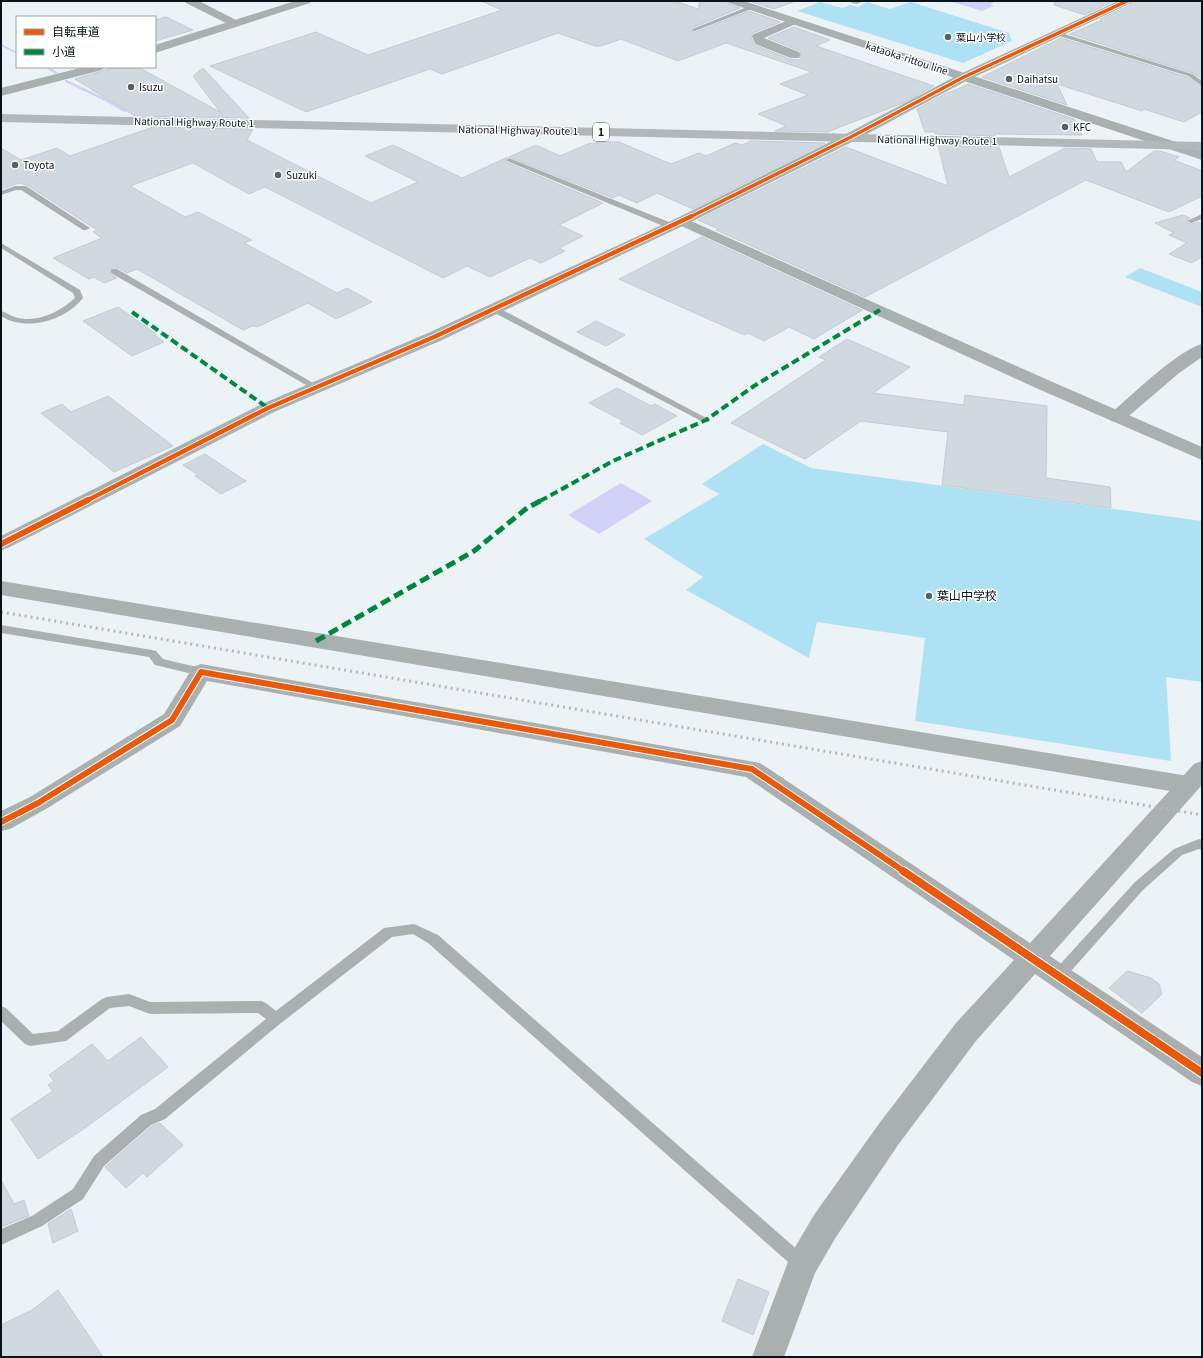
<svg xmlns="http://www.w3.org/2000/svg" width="1203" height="1358" viewBox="0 0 1203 1358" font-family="Georgia,'Noto Sans JP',serif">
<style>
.green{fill:#afe1f5}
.water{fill:#d0d1f7}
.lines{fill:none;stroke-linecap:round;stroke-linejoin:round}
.stream{fill:#d0d1f7;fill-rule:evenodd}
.building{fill:#d0d9e0;stroke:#c4cbd2}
.lane{fill:#aab0b0;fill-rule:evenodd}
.street{fill:#aab0b0;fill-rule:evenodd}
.secondary{fill:#a8b0b0;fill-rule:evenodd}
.primary{fill:#aab3b5;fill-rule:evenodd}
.highway{fill:#b0b8ba;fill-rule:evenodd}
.rail{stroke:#b2b8ba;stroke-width:3;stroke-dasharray:2 4;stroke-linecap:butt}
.quiet-far1{stroke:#00873e;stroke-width:4;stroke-dasharray:8 4;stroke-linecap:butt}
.quiet{stroke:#00873e;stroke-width:5;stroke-dasharray:10 5;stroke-linecap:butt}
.cycleway-far3-casing{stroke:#fff;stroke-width:5}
.cycleway-far2-casing{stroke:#fff;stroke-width:6}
.cycleway-far1-casing{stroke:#fff;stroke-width:8}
.cycleway-casing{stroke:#fff;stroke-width:10}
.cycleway-far3{stroke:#e8590c;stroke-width:3.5}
.cycleway-far2{stroke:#e8590c;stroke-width:4.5}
.cycleway-far1{stroke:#e8590c;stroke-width:6}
.cycleway{stroke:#e8590c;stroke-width:8}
.poi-dot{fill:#576266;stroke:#fff;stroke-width:1.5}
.labels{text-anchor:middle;stroke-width:3;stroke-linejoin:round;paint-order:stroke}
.far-poi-label{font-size:10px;fill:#071419;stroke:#fff;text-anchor:start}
.far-street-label{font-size:10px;fill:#071419;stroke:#fff}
.shield{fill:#fff;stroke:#515a5e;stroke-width:1}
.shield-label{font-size:11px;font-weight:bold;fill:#071419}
.poi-label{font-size:12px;fill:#071419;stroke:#fff;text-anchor:start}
</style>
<rect width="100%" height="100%" fill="#ebf3f6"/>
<path class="green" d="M820,2l22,6 8,-3 8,2 9,-5 23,7 21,-7 98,31 3,8 -49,22 -166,-52z
M1140,268l62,24v15l-77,-30z
M763,444l48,24 391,53v161l-36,-5 5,84 -256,-40 10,-83 -108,-16 -8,36 -123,-68 17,-13 -59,-38 75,-45 -17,-10z"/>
<path class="water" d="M949,1h44l1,1 -4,3 4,1 -12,5z
M621,483l31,18 -53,33 -31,-19z"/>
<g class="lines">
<path class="stream" d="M1,44l16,8v2l-16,-8z
M45,67h5l8,6 -3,1z
M65,80h2l40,19 20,12 -3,1 -19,-11 -40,-19z"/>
</g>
<path class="building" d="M481,1h194l23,8 2,-8h26l3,3 11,4 -51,21v2l7,1 53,-21 31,11 -27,11 -2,4 3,8 36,14 9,1 3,-4 -2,-5 -32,-13 26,-11 36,13 -14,6 118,40 -31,17 -76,29 -52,-1 11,-5 -28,-12 50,-19 -28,-11 32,-12 -86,-29 -48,18 -57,-22 -20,7h-6l-37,-13 -116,41 -12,-5 -124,43 -96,-46 106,-34 52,23 134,-45z
M749,1h44v1l-19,7z
M1055,1h59l-29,14 -31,-10z
M1134,1h68v78l-10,-6 -122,-39 32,-14 -2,-1 32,-15z
M166,17l27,13 -38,11v-21z
M1061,38l126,39 15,10v25l-18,10 -40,-13 -2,2 -85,-27 10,21 -85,-28z
M115,67h23l82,45 -27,-36 10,-8 46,50 -114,-2 -60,-37z
M968,84l106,35 8,16 -87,-1v2l-60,-2v-2h-10l-8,-23 32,-17h2z
M153,127l100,2 -6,11 124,63 47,-21 -53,-26 28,-11 69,33 46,-21 -3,3 1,2 97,41 -44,22 24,11 -24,12 6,3 -24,12 -11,-5 -40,19 -23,-11 -24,12 -178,-91 -16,7 -56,-31 -63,23 55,31 13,-5 54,28 -8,3 93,50 10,-5 25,14 -36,17 -28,-16 -51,24 -4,-1 -10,4 -106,-61 -10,4 -9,-5h-8v6l7,4 -13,5 -10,-6 -5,2 -36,-21 49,-20 -9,-6 4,-2 -70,-45 -8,-2 -18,6v-41l20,12 36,-12 13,8z
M751,141l74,2 -132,66 -36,-16 -20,10 -18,-8 -6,3 -104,-41 27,-12 24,11 30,-13 3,1 6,-2h20l52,22 28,-11 7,3 29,-13 7,2z
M938,145l61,2 10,30 56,-29 26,1 6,13h24l5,10 28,-21h6l19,6 -5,3 28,11v25l-33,16 -83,-32 -221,117 -149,-67 3,-1 -21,-9 148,-73 102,39z
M1183,215l7,3 -4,4 4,2 8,-2 4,2v33l-10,6 -23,-9 18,-11 -18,-8 5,-2 -19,-10z
M702,237l160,73 -48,29 -25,-12 -25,14 -16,-8 -4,2 -125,-56z
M118,307l38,27 -1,1 9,7 -32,14 -49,-35z
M596,321l29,14 -19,11 -29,-14z
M847,339l63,28 -37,26 91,12 1,-10 82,11 -1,72 64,9 1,21 -169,-23 6,-53 -87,-11 -56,38 -74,-36 95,-63 -7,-3z
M617,388l34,18 4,-2 22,12 -35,19 -22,-12 3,-2 -34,-18z
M108,396l65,50 -59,26 -73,-59 21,-9 9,8z
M205,454l41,27 -25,13 -26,-18 3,-1 -15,-10z
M1127,971l24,7 8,6 3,10 -20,19 -33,-25z
M141,1037l27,30 -83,61 -47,31 -27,-40 42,-28 -5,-6 6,-4 -5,-6 43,-31 16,17z
M160,1123l23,22 -36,32 -4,-4 -17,15 -21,-21 47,-41z
M1,1180l13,24 10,-4 5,16 -28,11z
M71,1209l7,22 -25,12 -5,-19z
M738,1279l31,13 -16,43 -31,-14z
M58,1290l45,67h-102v-32l31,-15z"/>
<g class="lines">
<path class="lane" d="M752,5l3,2 -1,1 -59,23 -5,-1z
M1058,32l134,42 10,7v5l-14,-10 -132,-41 -1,-1z
M509,158l165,66 1,2 -4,2h-3l-161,-67 -1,-1z
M15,186h11l64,42 -4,2h-3l-62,-40h-5l-15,5v-4z
M1202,214v5l-11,4 -4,-2z
M1,243l79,47 3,8c-18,23 -57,34 -82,18v-5c5,1 9,5 14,6 21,7 45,-5 60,-19l-2,-5 -72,-45z
M111,269h6l203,118 -1,2h-6l-202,-116z
M491,307h6l213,113 -1,2h-6l-212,-111z
M1,625l151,25 4,1 7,8 42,10 1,3 -1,3 -4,1 -46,-11 -6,-8 -148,-24z
M1199,839l3,1v10l-3,-1 -17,6 -39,35 -80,90 -5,2 -5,-2 -2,-4 2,-4 82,-90 39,-33z
M414,924l24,11 370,324 2,5 -2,5 -6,3 -6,-3 -368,-326 -15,-9 -21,3 -111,86 -116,96 -14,6 -47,41 -21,33 -41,27 -41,19v-16l31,-13 41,-27 21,-33 47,-41 14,-6 111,-90 -8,-6 -108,1 -21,-8 -19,2 -44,33 -36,5 -5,-2 -24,-23v-15l5,2 27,26 25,-3 44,-32 5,-2 22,-3 21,8 111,-1 5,2 10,8 108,-83z"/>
<path class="street" d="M184,1h15l39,20 2,2 -2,2h-8l-44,-22z
M850,1h13l-6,3 -5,-1z
M1118,1h15l-2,2 -163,77 -114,61 -167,83 -247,117 -166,71 -266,136 -7,2v-14l261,-132 166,-71 249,-115 167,-83 116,-61z
M794,18l4,1 2,2 -2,2 -34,15 35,14 2,3 -2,3h-8l-36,-14 -3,-8 2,-2z
M1202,344v13l-23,16 -56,48 -6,1 -6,-1 -3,-4 3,-4c20,-17 67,-63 91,-69z
M201,664l559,99 270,180 164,-179 8,-3v24l-152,171 152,101v29l-10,-4 -157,-108 -59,67 -78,104 -62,92 -21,36 -31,84h-32l39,-103 23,-39 64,-90 78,-102 58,-63 -268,-183 -539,-96 -27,45 -134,83 -36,20 -9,2v-20l29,-14 134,-83 29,-47z"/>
<path class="secondary" d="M295,1h17l-2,2 -155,50v-8z
M727,1h17l432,141 2,3 -2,3h-10l-437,-145z
M84,67h20l-2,3 -101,26v-8z
M682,217l366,163 154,67v13l-166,-72 -359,-164 -2,-3 2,-3z
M1,581l1187,195 8,3 4,6 -4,6 -8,3 -1187,-199z"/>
<path class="primary" d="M1171,141l31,10v9l-36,-12 -2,-3 2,-3z"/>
<path class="highway" d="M1,114l1201,28v8l-1201,-28z"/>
<path class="rail" d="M1,612l1201,203"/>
<path class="quiet-far1" d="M132,312l136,96
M540,501l73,-40 93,-41 48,-34 126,-76"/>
<path class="quiet" d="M316,641l158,-90 53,-43 15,-8"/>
<g class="cycleway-far3-casing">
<path id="cycleway-far3" d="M690,217l159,-79 115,-61 163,-76"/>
</g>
<g class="cycleway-far2-casing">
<path id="cycleway-far2" d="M86,501l182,-93 166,-71 258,-121"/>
</g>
<g class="cycleway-far1-casing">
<path id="cycleway-far1" d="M1,544l87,-44
M1,822l37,-19 134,-83 29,-48 551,97 153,103"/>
</g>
<g class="cycleway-casing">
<path id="cycleway" d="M903,871l299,202"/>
</g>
<use href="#cycleway-far3" class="cycleway-far3"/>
<use href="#cycleway-far2" class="cycleway-far2"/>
<use href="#cycleway-far1" class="cycleway-far1"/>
<use href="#cycleway" class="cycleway"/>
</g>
<g class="poi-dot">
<circle cx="948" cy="37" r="4"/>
<circle cx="1009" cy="79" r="4"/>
<circle cx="131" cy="87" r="4"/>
<circle cx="1065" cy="127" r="4"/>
<circle cx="15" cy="165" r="4"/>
<circle cx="278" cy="175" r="4"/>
<circle cx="929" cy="596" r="4"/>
</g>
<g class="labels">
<g class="far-poi-label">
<text x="956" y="41">葉山小学校</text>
<text x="1017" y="83">Daihatsu</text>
<text x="139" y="91">Isuzu</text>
<text x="1073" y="131">KFC</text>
<text x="23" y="169">Toyota</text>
<text x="286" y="179">Suzuki</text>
</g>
<g class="far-street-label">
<text transform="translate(907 58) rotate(18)" y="4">kataoka-rittou line</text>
<text transform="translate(194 122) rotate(1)" y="4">National Highway Route 1</text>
<text transform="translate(518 130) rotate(1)" y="4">National Highway Route 1</text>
<text transform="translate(937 140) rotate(1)" y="4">National Highway Route 1</text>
</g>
<rect class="shield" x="593" y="123" width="16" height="18" rx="3"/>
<g class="shield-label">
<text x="601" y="136">1</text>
</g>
<g class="poi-label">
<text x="937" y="600">葉山中学校</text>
</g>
</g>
<rect width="1203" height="1358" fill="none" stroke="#071419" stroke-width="4"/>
<rect x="16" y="16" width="140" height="52" fill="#ffffff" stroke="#9ca1a3"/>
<rect x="24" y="29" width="20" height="6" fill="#e8590c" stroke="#9ca1a3"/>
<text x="52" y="36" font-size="12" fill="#071419">自転車道</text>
<rect x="24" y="49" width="20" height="6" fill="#00873e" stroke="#9ca1a3"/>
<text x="52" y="56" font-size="12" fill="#071419">小道</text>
</svg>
